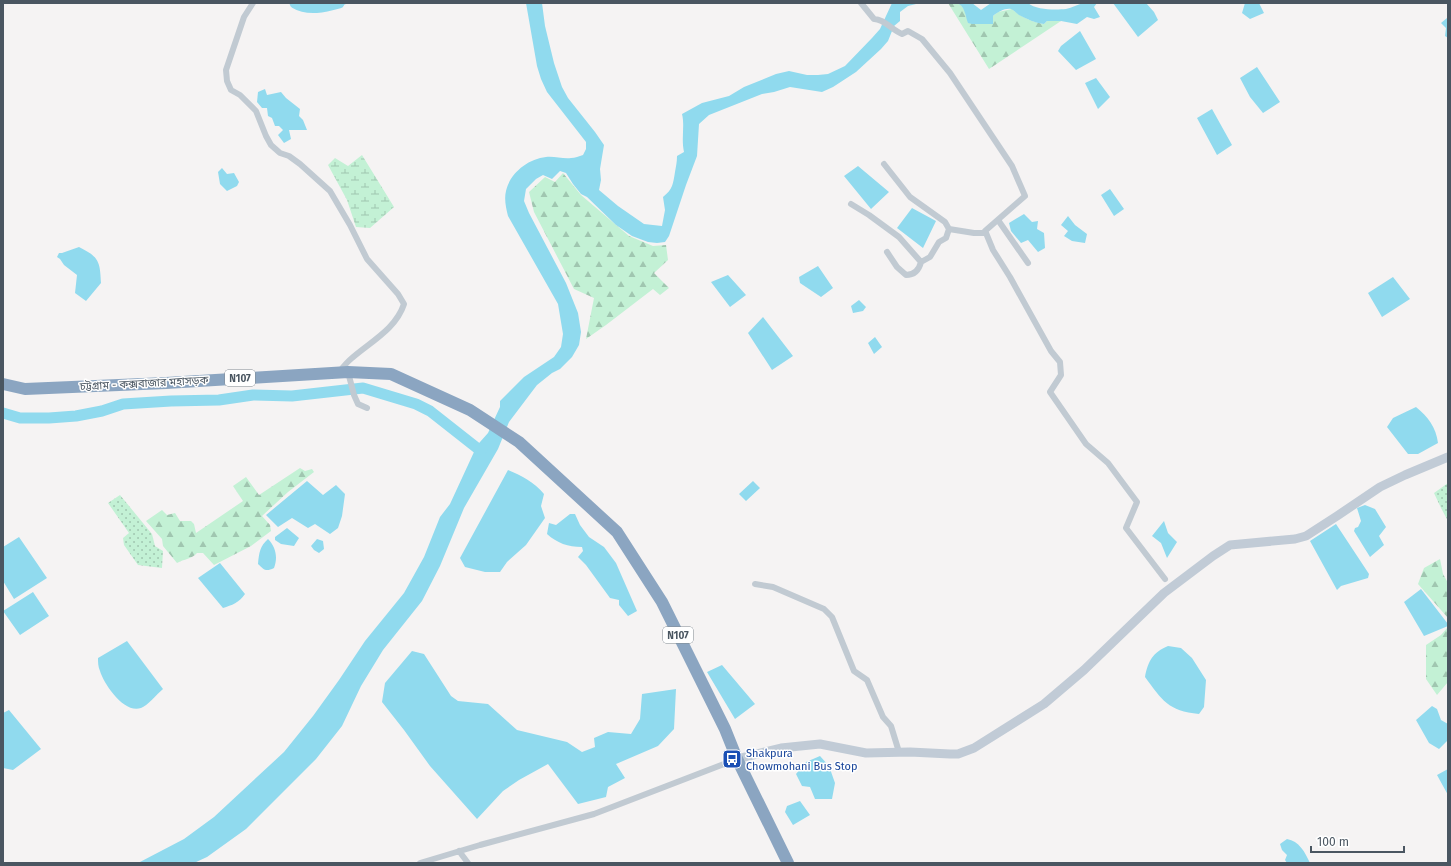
<svg xmlns="http://www.w3.org/2000/svg" width="1451" height="866" viewBox="0 0 1451 866" font-family="'Fira Sans','Noto Sans Bengali',sans-serif">
<style>
.grass{fill:url(#grass-dots)}
.forest{fill:url(#forest-firs)}
.wetland{fill:url(#wetland-marsh)}
.water{fill:#90daee}
.lines{fill:none;stroke-linecap:round;stroke-linejoin:round}
.river{stroke:#90daee;stroke-width:11}
.street{stroke:#c1cad2;stroke-width:6}
.secondary{stroke:#c1cbd6;stroke-width:9}
.highway{stroke:#8ba5c1;stroke-width:12}
.labels{text-anchor:middle;stroke-width:3;stroke-linejoin:round;paint-order:stroke}
.shield{fill:#fff;stroke:#808990;stroke-width:1}
.shield-label{font-size:10px;font-weight:bold;fill:#4a5661}
.street-label{font-size:11px;fill:#4a5661;stroke:#fff}
.transit-label{font-size:11px;fill:#164399;stroke:#fff;text-anchor:start}
</style>
<defs>
<pattern id="grass-dots" width="8" height="8" patternUnits="userSpaceOnUse"><rect width="8" height="8" fill="#c3f1d5"/><path d="M2 2h.1M6 6h.1" fill="none" stroke="#a0c6b0" stroke-width="1.8" stroke-linecap="round"/></pattern>
<pattern id="forest-firs" width="22" height="20" patternUnits="userSpaceOnUse"><rect width="22" height="20" fill="#c3f1d5"/><path d="M5 1l3.5 6h-7zM16 11l3.5 6h-7z" fill="#a0c6b0"/></pattern>
<pattern id="wetland-marsh" width="20" height="14" patternUnits="userSpaceOnUse"><rect width="20" height="14" fill="#c3f1d5"/><path d="M1 5h8M5 5V1M11 12h8M15 12V8" fill="none" stroke="#a0c6b0"/></pattern>
</defs>
<rect width="100%" height="100%" fill="#f5f3f3"/>
<path class="grass" d="M1448,483v38l-7,-13 -7,-15z
M120,495l32,39 3,12 8,5 -1,17 -24,-3 -14,-20 -1,-7 6,-5 -21,-30z"/>
<path class="forest" d="M948,3l12,1 5,6 1,7 27,-1 5,-4 14,-3c9,8 20,13 32,15l3,-3h14l-72,48z
M563,173l18,22 48,41 24,10 13,-1 2,15 -14,13 15,15 -9,7 -7,-6 -47,36 -20,14 8,-41 -20,-9 -40,-77 -5,-20 16,-15 10,5z
M300,468l5,3 7,-2 2,3 -26,20 -26,24 8,9 1,6 -20,15 -37,19 -11,-12h-6c-5,6 -13,6 -20,10l-14,-17 -1,-7 -16,-18 16,-11 5,5 8,-2 5,8h11l3,3 2,9 47,-32 -10,-15 13,-9 13,18z
M1440,559l3,15 5,9v35l-30,-34 6,-16z
M1448,627v55l-11,13 -11,-16v-34l15,-10z"/>
<path class="wetland" d="M362,155l32,52 -24,21 -14,-1 -9,-27 -19,-35 7,-7 13,8z"/>
<path class="water" d="M329,3h20l-27,9 -2,-8z
M526,3h16l3,23 9,37 8,24 6,11 27,34 9,13 -4,24 1,11 -2,10 19,16 26,18 18,2 3,-16 -2,-13c10,-8 10,-13 12,-25 1,-6 2,-10 2,-16l7,-4c-3,-14 1,-26 -2,-38l20,-11 27,-7 15,-9 32,-13 13,-3 18,4h11l10,-1 17,-8 27,-28 8,-9 12,-26h28l-12,3 -8,6v9l-6,5 -6,15 -7,8 -25,23 -23,15 -11,5 -32,-5 -16,5 -12,2 -53,21 -10,9 -2,32 -11,29 -17,51 -4,6 -8,1 -9,-1 -16,-6 -16,-11 -29,-28 -6,-3 -8,-10 -7,-11 -6,-2 -8,8 -9,-4 -7,4 -10,10 -2,12 5,12 37,70 12,30 3,19 -2,13 -7,12 -12,12 -8,4 -15,12 -28,37 -11,27 -34,59 -24,58 -18,35 -39,49 -22,36 -19,40 -26,33 -70,70 -39,28 -13,6h-56l46,-24 30,-22 70,-65 29,-36 26,-36 26,-39 39,-48 20,-36 16,-40 10,-13 24,-52 6,-10 8,-9 12,-26v-6l24,-24 30,-20 7,-10 2,-13 -5,-30 -50,-88c-2,-8 -4,-17 -2,-25 4,-18 22,-32 40,-34 8,-1 17,2 25,1 4,0 8,-2 12,-3l3,-6v-7l-39,-50 -6,-13 -4,-13z
M956,3h16l9,7 10,-7h37c8,7 27,7 38,6 6,-1 12,-5 18,-6 4,-1 9,0 13,0l-3,4 6,10 -6,2 -7,-2 -10,7 -16,-3h-14l-3,3c-9,-1 -17,-5 -25,-9 -3,-2 -5,-5 -8,-6 -6,-1 -13,3 -18,7v8h-21l-4,-1c-3,-8 -3,-18 -12,-20z
M1113,3h33l8,9 4,8 -20,17z
M1245,3h14l5,10 -14,6 -8,-6z
M1447,18l1,1v19l-3,-2 1,-8 -5,-5z
M1080,31l16,28 -20,11 -18,-19 3,-5z
M1257,67l23,35 -17,11 -13,-16 -10,-19z
M1096,78l14,19 -12,12 -13,-26z
M265,89l2,6 14,-3 5,6 14,11 -1,7 4,4 4,10h-18l2,9 -7,4 -6,-8 5,-5 -4,-4h-4l-3,-8 -4,-2 -1,-8h-5l-5,-6 1,-10z
M1212,109l20,36 -15,10 -20,-37z
M858,166l31,26 -18,17 -27,-33z
M222,168l5,6 7,-1 5,9 -2,4 -10,5 -7,-7 -2,-12z
M1110,189l14,20 -10,7 -13,-21z
M912,208l24,13 -13,27 -26,-20z
M1024,214l8,8 6,-1 -1,8 7,4 1,15 -7,4 -10,-12 -7,3 -10,-12 -2,-8z
M1068,216l7,9 12,9 -2,9 -13,-2 -8,-5 4,-5 -7,-6z
M79,247c20,10 21,14 22,36l-15,18 -11,-8 2,-18 -13,-10 -4,-6 -3,-2 2,-4h3z
M818,266l15,22 -12,9 -21,-14 -1,-6z
M728,275l18,20 -16,12 -19,-25z
M1393,277l17,22 -28,18 -14,-24z
M859,300l7,7 -3,4 -10,2 -2,-7z
M763,317l30,39 -21,14 -24,-37z
M875,337l7,10 -8,7 -6,-11z
M1416,407c12,10 20,20 22,36l-20,11h-10l-21,-27 6,-9z
M508,470c14,6 26,12 36,24l-3,12 4,12 -19,27 -19,17 -7,10h-15l-20,-5 -5,-9z
M307,481l16,14 13,-10 9,9 -3,22 -4,12 -8,6 -15,-10 -7,4 -16,-10 -14,9 -12,-12z
M753,481l7,7 -14,13 -7,-7z
M1365,505l10,4 11,18 -7,9 5,9 -14,12 -16,-26 1,-3 3,-1 3,-6 -4,-13z
M570,514h5l5,11 9,12 15,10 12,16 21,48 -9,5 -9,-11v-5l-9,-2 -24,-33 -8,-8 5,-6 -1,-4c-14,0 -25,-4 -35,-13l2,-11 7,2z
M1164,521l4,12 9,9 -10,16 -6,-15 -9,-7z
M1336,524l33,50 -1,4 -27,8 -4,4 -27,-49z
M287,528l12,10 -5,8 -13,-2 -6,-4v-3z
M19,537l28,41 -33,21 -11,-18v-34z
M268,539c8,8 10,19 6,29 -8,4 -10,2 -16,-4 1,-11 2,-18 10,-25z
M317,539l6,2 1,8 -5,4 -5,-3 -3,-4z
M220,563l25,31c-6,9 -13,11 -22,14l-25,-30z
M1421,589l27,35v2l-24,10 -20,-34z
M33,592l16,24 -29,19 -17,-24z
M127,641l36,48c-6,5 -16,17 -22,19 -17,6 -37,-24 -41,-37 -2,-4 -2,-9 -2,-13z
M1168,646l13,2 11,10 14,22 -2,27 -5,7c-31,-3 -37,-14 -54,-37 3,-16 8,-25 23,-31z
M412,651l12,3 27,42 7,5 30,3 29,26 50,12 15,10 13,-5 -1,-9 14,-6 23,2 9,-15 2,-25 34,-5 -2,40 -16,17 -42,18 9,14 -17,9 -2,10 -28,7 -30,-40 -29,16 -16,11 -26,28 -47,-53 -26,-36 -22,-28 3,-19z
M722,665l33,39 -20,15 -28,-47z
M1432,706l5,3 4,11 7,4v16l-9,9 -10,-6 -13,-23z
M9,710l32,39 -28,21 -10,-2v-55z
M820,756l9,10 6,17 -3,16h-17l-5,-12 -8,-1 -6,-12 10,-12z
M1448,769v26l-11,-20z
M800,801l10,14 -17,10 -8,-13 2,-6z
M1287,839c12,2 18,13 23,24h-23l-2,-3 2,-5 -5,-5 -2,-6z"/>
<g class="lines">
<path class="river" d="M295,3c13,8 30,4 44,0
M3,413l17,5h29l27,-2 26,-5 21,-7 48,-3 48,-1 34,-5 39,1 71,-8 53,16 14,7 47,37 5,1"/>
<path class="street" d="M253,3l-9,14 -18,53 1,11 4,9 9,5 16,16 10,25 5,9 9,8 9,3 11,8 30,27 20,34 17,34 31,35 6,10c-8,25 -34,38 -52,54 -5,4 -9,9 -13,14
M861,3l13,16c10,0 18,11 28,15l6,-3 14,8 28,34 62,93 13,30 -40,35 1,2 7,17 17,27 41,74 9,11 1,13 -11,17 36,52 22,19 29,39 -11,26 39,51
M884,164l26,33 35,25 4,7 25,4h12
M851,204l18,11 30,22 22,25c-2,8 -7,13 -15,13l-9,-8 -10,-15
M998,220l30,43
M921,262l9,-5 9,-15 7,-4 3,-9
M348,372l6,23 4,9 9,4
M755,584l18,3 51,22 8,8 22,54 13,9 16,37 8,9 8,26
M459,851l9,12
M420,863l60,-18 114,-31 143,-55"/>
<path class="secondary" d="M737,759l44,-11 39,-4 46,9 44,-1 40,2h8l16,-6 70,-44 40,-34 80,-77 49,-37 17,-11 65,-6 11,-3 31,-20 43,-29 25,-12 43,-18"/>
<path class="highway" d="M3,384l22,5 141,-6 182,-11 43,2 79,36 49,32 98,90 45,70 63,127 12,30 51,104"/>
</g>
<defs>
<g id="bus-square" transform="scale(1)"><rect x="-9" y="-9" width="18" height="18" rx="4" fill="#1a4fb4" stroke="#fff"/><path d="M-5-6H5V4H4V6H2V4H-2V6H-4V4H-5ZM-3.5-4V0h7V-4ZM-3.5 1.2v1.5H-2V1.2ZM2 1.2v1.5H3.5V1.2Z" fill="#fff"/></g>
</defs>
<g fill-rule="evenodd">
<use href="#bus-square" x="732" y="759"/>
</g>
<g class="labels">
<g class="shield">
<rect x="225" y="370" width="30" height="16" rx="3"/>
<rect x="663" y="627" width="30" height="16" rx="3"/>
</g>
<g class="shield-label">
<text x="240" y="382">N107</text>
<text x="678" y="639">N107</text>
</g>
<g class="street-label">
<text transform="translate(144 383) rotate(-3)" y="4">চট্টগ্রাম - কক্সবাজার মহাসড়ক</text>
</g>
<g class="transit-label">
<text x="746" y="757">Shakpura<tspan x="746" dy="13">Chowmohani Bus Stop</tspan></text>
</g>
</g>
<rect width="1451" height="866" fill="none" stroke="#4a5661" stroke-width="8"/>
<path d="M1311 846v6h93v-6" fill="none" stroke="#4a5661" stroke-width="2"/>
<text x="1317" y="846" font-size="12" fill="#4a5661" stroke="#ffffff" stroke-width="3" paint-order="stroke">100 m</text>
</svg>
